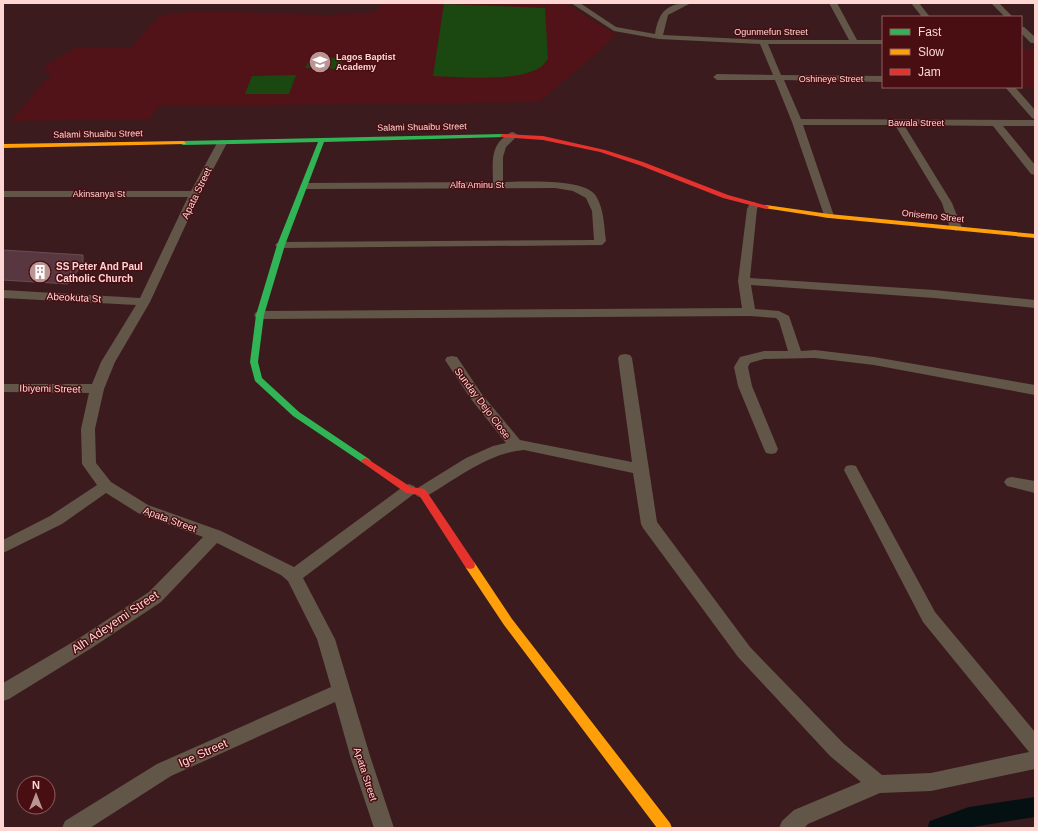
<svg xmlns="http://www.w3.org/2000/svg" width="1038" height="831" viewBox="0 0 1038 831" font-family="Arial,sans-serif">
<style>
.built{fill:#521318}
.green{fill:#1b4710}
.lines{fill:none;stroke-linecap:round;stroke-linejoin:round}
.canal{fill:#051012;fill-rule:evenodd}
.building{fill:#593740;stroke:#6a4e53}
.street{fill:#625648;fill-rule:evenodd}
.fast{fill:#30b455;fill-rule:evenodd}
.slow{fill:#ff9f0a;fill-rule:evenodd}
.jam{fill:#e5322d;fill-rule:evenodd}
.labels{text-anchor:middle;stroke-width:3;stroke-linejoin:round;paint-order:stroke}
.far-street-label{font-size:9px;fill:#fed6d4;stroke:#490e12}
.far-poi-label{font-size:9px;font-weight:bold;fill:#fed6d4;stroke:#490e12;text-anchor:start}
.street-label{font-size:10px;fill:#fed6d4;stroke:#490e12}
.poi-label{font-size:10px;font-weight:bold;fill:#fed6d4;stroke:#490e12;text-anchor:start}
.near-street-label{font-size:12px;fill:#fed6d4;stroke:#490e12}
</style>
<rect width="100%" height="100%" fill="#3c1b1e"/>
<path class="built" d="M382,3h183l51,32 -18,17 -59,50 -380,4 -10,13 -138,2 32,-39 5,-3 2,-7 -7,-1 5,-7 27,-16h56l29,-33 37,-4 130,4 50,-3z
M1021,49h14v40l-14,-3z"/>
<path class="green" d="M444,4l101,4 3,51c-3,3 -5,7 -9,9 -23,14 -78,9 -106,8z
M311,58h31l-1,11 -36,-1z
M296,75l-7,19h-44l7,-18z"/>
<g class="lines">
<path class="canal" d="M1035,797v20l-69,11h-39l3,-7 39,-14z"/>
</g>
<path class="building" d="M3,250l80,5v8l-15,21 -65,-4z"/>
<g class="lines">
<path class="street" d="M571,3h9l36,24 39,7c4,-23 12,-31 36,-31l-23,12 -5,20 100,5h86l-20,-37h8l20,37h26v4h-115l13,31 102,1v6l-99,-2 17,39 234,1v6h-32l32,39v10l-4,-1 -38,-48 -89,-1 48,78 10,25 -6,3 -6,-3 -8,-25 -47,-78h-92l31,91 -1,2h-8l-33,-96 -17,-42h-58l-4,-3 4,-3 56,1 -13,-31 -101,-5 -45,-8z
M911,3h8l11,14h-8z
M991,3h8l14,14h-8z
M1021,27h3l11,10v6h-4l-10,-10z
M1005,87h10l20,23v9l-3,-1z
M513,132l5,3 -12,12 -3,10v25c20,0 82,-4 93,14 8,13 8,30 10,45l-4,4 -321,3 -4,-1 -2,-2 2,-2 4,-1 313,-2 -2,-29 -6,-13 -13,-7 -18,-3 -250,1 -5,-3 5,-3 188,-1c0,-15 -3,-32 9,-43 4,-3 6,-6 11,-7z
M222,140l5,3 -27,51 -50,108 -35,60 -11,27 -9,40 1,34 15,19 37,23 73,26 73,36 110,-81 5,-2 5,2 2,3 50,-31 27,-12 13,-3 -35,-44 -26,-39 2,-3 5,-1 5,1 24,36 39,47 112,22 -14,-104 2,-3 5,-1 5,1 2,3 25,164 93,125 94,97 38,31 49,-2 98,-21 -106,-130 -79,-152 2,-4 5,-1 5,1 2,4 77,142 100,120v37l-104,22 -51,2 -72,31 -4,4h-25l3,-7 12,-11 67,-28 -31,-26 -92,-99 -95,-129 -2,-4 -8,-51 -109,-23c-36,3 -66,28 -97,46l-5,2 -5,-2 -2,-3 -112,85 32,61 36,120 23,69h-20l-23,-69 -16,-57 -164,74 -81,52h-28l3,-7 92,-57 174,-77 -14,-48 -29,-58 -7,-6 -64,-32 -56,59 -71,47 -81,50 -6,2v-18l75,-44 71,-47 54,-55 -65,-24 -32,-20 -44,31 -59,29v-13l47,-24 47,-31 -15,-21 -1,-35 8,-36 -86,-1v-8h89l9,-22 35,-57 -133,-7v-8l137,8 48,-101h-185v-6h188l26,-48z
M754,202l5,3 -2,4 -7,69 184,12 101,10v8l-101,-10 -183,-13 4,24 24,2 10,5 12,35 14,-1 59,7 161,28v10l-161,-30 -59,-7 -51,1 -14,4 -2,4 4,19 26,63 -2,4 -5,1 -5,-1 -2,-4 -26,-63 -4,-19 6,-10 24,-6h24l-9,-30 -3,-3 -27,-2 -489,3 -4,-1 -2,-3 2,-3 4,-1 482,-3 -4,-27 9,-72 3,-6z
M1012,477l23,4v12l-28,-7 -3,-4 3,-4z"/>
<path class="fast" d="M503,134l3,2 -1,1 -181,5 -39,103 -21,70 -6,47 4,16 37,34 70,47 2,2 -2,2h-6l-70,-47 -38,-35 -5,-19 6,-47 21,-70 41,-103 -135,3 -3,-2 3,-2z"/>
<path class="slow" d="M183,141l3,2 -1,1 -182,4v-4z
M766,205l63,9 206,20v4l-206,-20 -65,-10v-2z
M470,561l4,1 38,57 158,204 2,5h-15l-153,-203 -38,-57 -1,-3 1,-3z"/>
<path class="jam" d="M503,134l40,2 62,14 38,12 85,33 40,11 1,1 -3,2 -43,-11 -84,-33 -39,-13 -57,-12 -42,-3 -1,-1z
M366,458l45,29 14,2 49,73 1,3 -1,3 -4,1 -4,-1 -47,-73 -13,-2 -43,-30 -2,-2 2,-2z"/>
</g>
<defs>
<g id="school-disc" transform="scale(1.15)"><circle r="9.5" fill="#ba9594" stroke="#490e12"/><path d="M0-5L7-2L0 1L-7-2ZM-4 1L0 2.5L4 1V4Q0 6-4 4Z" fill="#fff"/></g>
<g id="building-disc" transform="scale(1.15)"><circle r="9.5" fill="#ba9594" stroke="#490e12"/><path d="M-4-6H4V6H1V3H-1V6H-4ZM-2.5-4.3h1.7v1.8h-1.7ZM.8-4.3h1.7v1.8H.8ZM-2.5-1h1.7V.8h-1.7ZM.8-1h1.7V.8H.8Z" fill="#fff"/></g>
</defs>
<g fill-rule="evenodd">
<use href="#school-disc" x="320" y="62"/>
<use href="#building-disc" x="40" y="272"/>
</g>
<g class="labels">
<g class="far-street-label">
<text x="771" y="35">Ogunmefun Street</text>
<text x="831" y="82">Oshineye Street</text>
<text x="916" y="126">Bawala Street</text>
<text transform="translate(422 127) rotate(-1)" y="3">Salami Shuaibu Street</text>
<text transform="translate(98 134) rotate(-1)" y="3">Salami Shuaibu Street</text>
<text x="477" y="188">Alfa Aminu St</text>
<text x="99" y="197">Akinsanya St</text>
<text transform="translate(933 216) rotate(6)" y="3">Onisemo Street</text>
</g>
<g class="far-poi-label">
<text x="336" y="60">Lagos Baptist<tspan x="336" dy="10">Academy</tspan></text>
</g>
<g class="street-label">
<text transform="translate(196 193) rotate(-64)" y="4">Apata Street</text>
<text transform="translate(74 297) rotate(3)" y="4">Abeokuta St</text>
<text transform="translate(50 388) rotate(1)" y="4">Ibiyemi Street</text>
<text transform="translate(483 403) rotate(53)" y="4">Sunday Dejo Close</text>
<text transform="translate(170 519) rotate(20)" y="4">Apata Street</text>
<text transform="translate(366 774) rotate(72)" y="4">Apata Street</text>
</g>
<g class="poi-label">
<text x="56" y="270">SS Peter And Paul<tspan x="56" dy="12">Catholic Church</tspan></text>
</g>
<g class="near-street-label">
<text transform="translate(115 622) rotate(-34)" y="4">Alh Adeyemi Street</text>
<text transform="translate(203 753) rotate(-24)" y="4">Ige Street</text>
</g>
</g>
<rect width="1038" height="831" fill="none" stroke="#fed6d4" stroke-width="8"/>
<rect x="882" y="16" width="140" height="72" fill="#490e12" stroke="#915e60"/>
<rect x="890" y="29" width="20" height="6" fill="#30b455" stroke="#915e60"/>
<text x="918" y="36" font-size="12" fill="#fed6d4">Fast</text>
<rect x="890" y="49" width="20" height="6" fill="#ff9f0a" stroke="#915e60"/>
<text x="918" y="56" font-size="12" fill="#fed6d4">Slow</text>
<rect x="890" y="69" width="20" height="6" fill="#e5322d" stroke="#915e60"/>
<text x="918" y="76" font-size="12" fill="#fed6d4">Jam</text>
<g transform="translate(36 795)"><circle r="19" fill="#490e12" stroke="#915e60"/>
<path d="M0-3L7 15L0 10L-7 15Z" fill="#ba9594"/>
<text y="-6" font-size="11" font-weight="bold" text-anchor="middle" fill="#fed6d4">N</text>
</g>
</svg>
